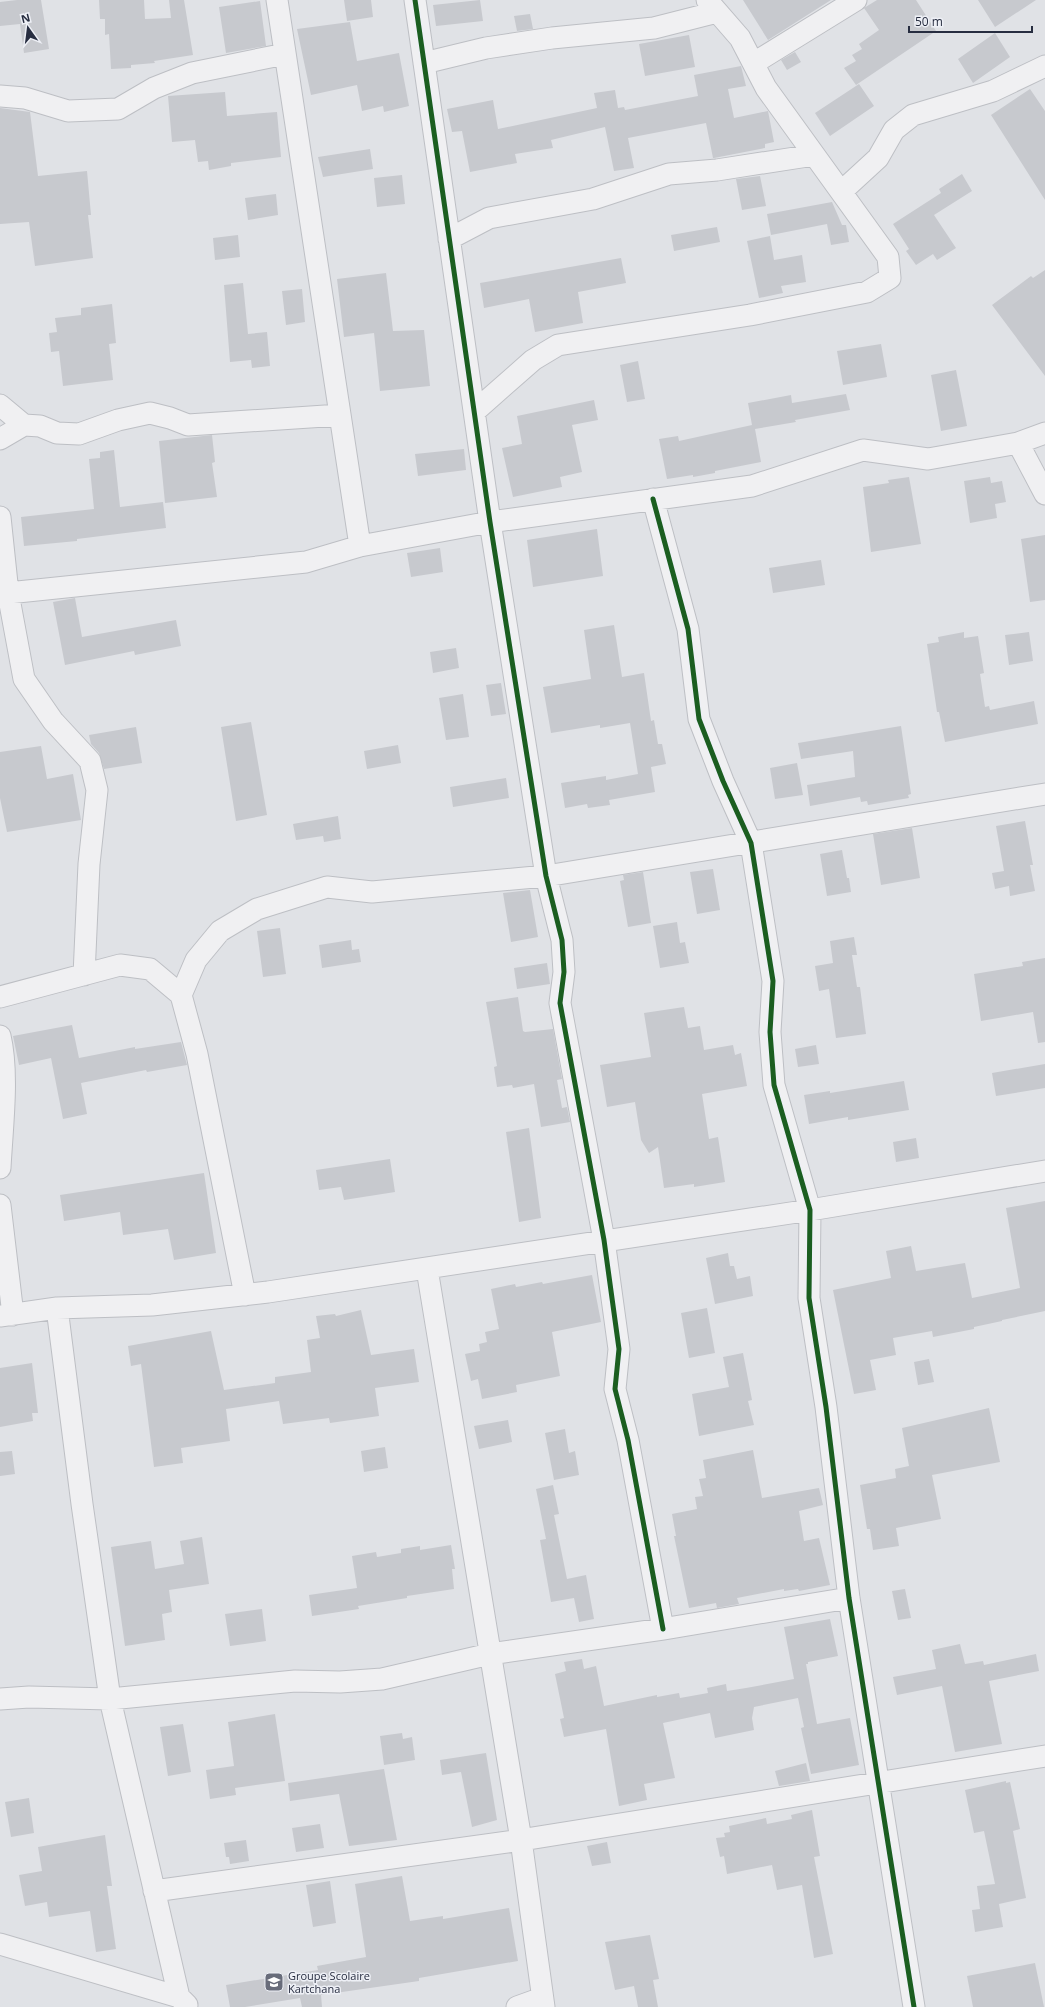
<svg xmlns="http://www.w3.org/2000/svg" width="1045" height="2007" viewBox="0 0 1045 2007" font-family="'Open Sans',sans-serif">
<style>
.building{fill:#c7c9ce}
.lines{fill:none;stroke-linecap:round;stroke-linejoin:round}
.minor-casing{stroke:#bdbfc4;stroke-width:23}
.minor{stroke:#f0f0f2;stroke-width:21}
.cycleway-casing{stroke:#eef0f6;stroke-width:8}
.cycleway{stroke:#1b5e20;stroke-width:5}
.labels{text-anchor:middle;stroke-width:3;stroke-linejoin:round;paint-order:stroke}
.poi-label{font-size:11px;fill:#272d40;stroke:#eef0f6;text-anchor:start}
</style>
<rect width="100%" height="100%" fill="#e0e2e6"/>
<path class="building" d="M17,0h24l8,49 -25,4 -4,-29 -20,2v-24z
M99,0h45l1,19 26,-1 -2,-18h15l9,55 -39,6 1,2 -24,2v3l-20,1 -2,-35 -4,1v-16h-5z
M344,0h27l2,17 -26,4z
M480,0l3,21 -47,5 -3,-21z
M743,0h88l-63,40z
M877,0h39l20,31 -80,54 -12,-17 12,-7 -4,-6 10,-6 -3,-5 20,-14 -15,-22z
M978,0h58l-41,27z
M260,1l6,45 -40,7 -7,-46z
M530,14l3,15 -16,2 -3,-15z
M350,22l7,39 42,-8 10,53 -25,6 -1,-6 -21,5 -5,-26 -46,10 -14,-66z
M995,33l15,24 -37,26 -15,-24z
M689,35l6,32 -50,9 -6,-32z
M795,52l6,10 -14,8 -6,-10z
M741,66l5,20 -18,3 6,29 34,-7 6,31 -9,2v4l-51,10h-1l-7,-35 -78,15 6,30 -20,3 -9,-44 -54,13 2,8 -38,6 2,9 -47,9 -8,-41 -10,1 -5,-23 46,-9 5,29 99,-21 -3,-15 21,-3 3,18 6,-1 1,3 73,-14 -4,-21z
M859,84l15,22 -44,30 -15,-23z
M1030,89l15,22v89l-54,-85z
M225,92l2,24 50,-4 4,45 -50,6v3l-22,4 -1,-9 -10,1 -3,-22 -23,2 -4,-46z
M0,108l30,4 8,64 49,-5 4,44h-3l5,43 -58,8 -6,-44 -29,2z
M370,149l3,20 -50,8 -5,-20z
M962,174l10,17 -38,24 22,33 -19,12 -4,-6 -17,11 -10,-14 3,-2 -16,-25 48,-31 -2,-4z
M402,175l3,29 -28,3 -3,-29z
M760,176l6,30 -24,4 -6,-31z
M276,194l2,21 -30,5 -3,-22z
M832,202l10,23h4l3,17 -18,3 -4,-21 -56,11 -4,-21z
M717,227l3,15 -46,9 -3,-16z
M238,235l2,22 -25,3 -2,-22z
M770,236l4,24 28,-5 4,27 -25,4 2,7 -24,5 -12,-57z
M621,258l5,25 -48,9 5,31 -48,9 -6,-33 -45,9 -4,-25z
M1045,270v106l-53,-71 39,-29 2,2z
M386,273l7,58 31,-1 6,56 -50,5 -6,-58 -30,4 -7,-58z
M243,283l5,51 19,-2 3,34 -18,2 -1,-8 -21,2 -6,-77z
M302,289l3,33 -19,3 -4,-34z
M112,304l4,39 -7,1 4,36 -50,6 -4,-35 -8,1 -2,-19 8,-1 -2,-14 26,-3v-7z
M881,344l6,33 -44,8 -6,-34z
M638,361l7,38 -18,3 -7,-37z
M956,370l11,56 -26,5 -10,-56z
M846,394l4,16 -55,10 1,2 -41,7 6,33 -46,9v2l-22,4v-2l-26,4 -8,-40 19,-3 1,5 73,-16 -4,-22 43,-8 1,8z
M594,400l4,20 -26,5 10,47 -22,5 2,10 -49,10 -11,-49 20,-4 -5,-28z
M212,435l3,27 -3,1 5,34 -52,6 -6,-62z
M464,449l2,21 -48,6 -3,-22z
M114,450l6,57 43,-5 3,26 -89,11v2l-53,5 -3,-29 73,-8 -5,-50 11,-1v-6z
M909,477l12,67 -50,8 -8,-65 26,-4 -1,-3z
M990,477l1,6 11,-2 4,21 -11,2 2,14 -27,5 -6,-42z
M597,529l6,47 -70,11 -6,-47z
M1045,535v65l-15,2 -9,-63z
M440,548l3,24 -32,5 -4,-24z
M821,560l4,25 -52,8 -4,-25z
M75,598l7,39 94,-17 5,26 -46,9 -1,-4 -69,14 -12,-63z
M614,625l8,52 22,-4 7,48 3,-1 4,24h4l4,20 -15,3 4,25 -46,8 1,5 -22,3 -1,-4 -22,4 -4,-25 45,-7v4l32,-6 -8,-51 -30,5v-3l-49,8 -8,-46 48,-8 -7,-49z
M964,632v6l14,-2 6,37 -4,1 5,33 4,-1 1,4 44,-9 4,23 -93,18 -6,-30h-2l-10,-68 12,-2 -1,-5z
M1029,632l4,29 -24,4 -4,-30z
M456,648l3,20 -26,5 -3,-21z
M501,683l5,31 -15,2 -5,-31z
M463,694l6,43 -23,3 -7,-42z
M251,722l16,93 -31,6 -15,-94z
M901,726l10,68 -3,1 1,3 -41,7 -1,-4 -6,1 -1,-5 -50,9 -3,-21 48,-8 -2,-26 -52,8 -3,-16z
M136,727l6,36 -38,6 -5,-16 -8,-9 -2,-9z
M398,745l3,18 -34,6 -3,-18z
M41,746l6,33 26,-5 8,46 -74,12 -7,-34v-46z
M797,763l6,32 -28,4 -5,-31z
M506,778l3,20 -56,9 -3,-20z
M338,816l3,23 -17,3 -1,-6 -27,4 -3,-16z
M1025,821l8,44h-3l5,26 -25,5 -1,-10 -14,3 -3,-16 12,-2 -8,-45z
M912,828l8,50 -39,7 -8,-51z
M842,850l5,28h2l2,14 -24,4 -7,-42z
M713,869l7,41 -23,4 -7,-42z
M643,872l8,51 -23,4 -8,-46 4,-1 -1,-5z
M530,890l8,47 -27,5 -8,-49z
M677,922l3,21 5,-1 4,21 -29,5 -7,-42z
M280,928l6,46 -23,3 -6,-46z
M854,937l3,18h-5l5,32h3l6,47 -30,4 -7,-49 -10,2 -4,-25 18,-3 -3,-22z
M351,940l1,10 7,-1 2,13 -39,6 -3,-23z
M1045,958v84l-7,1 -5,-31 -52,9 -7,-47 49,-8 -1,-4z
M547,963l3,21 -33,5 -3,-21z
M518,997l5,34 2,1 28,-3 9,50 -5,1 5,28 5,-1 3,15 -29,5 -7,-43 -21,4 -1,-3 -15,2 -3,-20 3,-1 -11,-64z
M684,1007l4,21 12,-2 4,24 29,-5 2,10 6,-2 6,33 -45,8 7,45 9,-2 7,45 -31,5v-3l-30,4 -6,-41 -9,6 -8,-13 -6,-38 -28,5 -7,-42 51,-8 -7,-44z
M72,1025l7,33 56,-11v2l46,-7 6,23 -40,7 -1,-2 -65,13 6,31 -24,5 -12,-61 -32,7 -6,-29z
M816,1045l3,19 -21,3 -3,-18z
M1045,1064v24l-49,8 -4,-23z
M904,1081l5,29 -61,10v-3l-39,7 -5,-29 26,-4v2z
M529,1128l12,90 -22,4 -13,-90z
M916,1138l3,20 -23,4 -3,-20z
M390,1159l5,33 -51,8 -3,-13 -22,3 -3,-20z
M204,1173l12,80 -42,7 -6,-31 -45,6 -3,-23 -56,9 -4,-26z
M1045,1201v110l-43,9v1l-28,6v2l-41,8 -1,-6 -39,7 3,17 -26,5 6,30 -22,4 -21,-104 58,-12 -5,-27 25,-5 5,25 49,-8 7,35 48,-10 -14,-80z
M728,1253l2,13h4l3,13 13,-3 3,20 -38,8 -9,-46z
M592,1275l9,47 -49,10 8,44 -44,9 1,7 -35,7 -4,-20 -7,2 -6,-27 15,-3 -1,-7 8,-2 -2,-10 14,-3 -8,-40 24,-5 1,3 26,-5 1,2 16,-3z
M707,1308l8,45 -26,5 -8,-45z
M361,1310l10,45 43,-6 5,33 -44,6 4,28 -49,7 -1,-5 -46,6 -4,-23 -53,8 4,32 -49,7 2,15 -29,4 -13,-103 -10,2 -3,-20 83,-15 13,59 51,-7v-6l36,-5 -4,-32 13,-2 -4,-22 19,-2 1,2z
M743,1353l9,47 -4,1 6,24 -55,11 -7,-42 37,-7 -6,-30z
M929,1359l5,23 -16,3 -4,-23z
M32,1363l6,50h-6l1,8 -33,6v-59z
M989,1408l11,54 -68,13 9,44 -45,9 3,18 -26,4 -3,-21h-3l-7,-44 36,-7 -1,-9 14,-3 -7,-38z
M508,1420l4,22 -33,7 -5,-23z
M565,1429l4,24 6,-2 4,24 -25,5 -9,-47z
M385,1447l3,21 -24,4 -3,-21z
M753,1450l9,48 57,-10 4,17 -24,6 5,30 15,-3 11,47 -31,6 -1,-2 -14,2v-2l-47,9 2,6 -22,4 -1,-5 -27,5 -15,-72h2l-4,-22 25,-5 -2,-12 8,-1 -4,-17 7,-1 -3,-18z
M12,1451l3,23 -15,2v-24z
M553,1485l6,29 -5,1 13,64 19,-4 8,44 -15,3 -5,-24 -23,4 -11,-62 6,-1 -10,-50z
M202,1537l7,47 -40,6 3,22 -10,2 3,26 -40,6 -14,-99 40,-6 4,28 29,-5 -4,-23z
M451,1545l4,24h-3l2,20 -47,7v2l-49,8 1,3 -47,7 -3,-21 48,-7 -5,-32 24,-4 1,5 24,-4v-4l19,-3v4z
M905,1589l6,29 -13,2 -6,-29z
M262,1609l4,32 -36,5 -5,-32z
M830,1619l8,37 -30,6v2h-2l11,60 33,-6 9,47 -48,9 -10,-46 3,-1 -6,-29 -44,9 -2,11 2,12 -39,8 -5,-25 -47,10 12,55 -31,6 3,16 -28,6 -13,-77 -42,8 -4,-18 4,-1 -9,-44 11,-3 -2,-9 18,-3 2,10 12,-3 8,40 53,-11v2l22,-4 1,5 28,-5 -1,-5 19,-4 1,7 19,-3 48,-9 -10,-52z
M960,1644l5,20 18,-3 1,4 52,-11 3,17 -50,10 13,63 -47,8 -13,-66 -45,9 -4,-18 43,-8 -4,-19z
M275,1714l10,67 -50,7 1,7 -26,4 -4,-29 28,-4 -6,-44z
M183,1724l8,48 -23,4 -8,-49z
M402,1733l1,6 9,-2 3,23 -31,5 -4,-29z
M486,1753l11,67 -25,7 -11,-55 -19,3 -2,-15z
M806,1763l4,18 -31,5 -4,-15z
M384,1769l13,71 -48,6 -10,-52 -49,7 -2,-18z
M1006,1781v2l4,-1 10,47 -7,2 13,67 -27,6 4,23 -28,5 -3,-22 8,-1 -3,-23 18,-2 -11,-53 -10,2 -9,-43z
M29,1798l5,35 -23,4 -6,-35z
M812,1810l8,46 -6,1 19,97 -19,4 -12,-73 -25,5 -5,-25 -45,9 -3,-18 -4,1 -4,-19 9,-1 -1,-4 6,-1 -1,-6 37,-8 1,6 25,-5 -1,-4z
M320,1824l4,24 -28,4 -4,-24z
M105,1835l7,51h-5l9,63 -20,3 -6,-41 -41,6 -2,-15 -22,4 -6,-31 23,-4 -4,-24z
M246,1840l3,21 -19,3 -1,-7h-3l-2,-14z
M607,1842l4,21 -19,3 -5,-20z
M402,1876l8,45 33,-5v3l66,-11 9,53 -99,17v3l-98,14 1,12h-20l-2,-9 -55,9h-15l-4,-22 92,-15 -1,-4 49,-9 -11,-73z
M330,1881l6,42 -23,4 -7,-42z
M650,1935l9,44 -6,1 5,27h-20l-4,-21 -19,4 -10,-48z
M1035,1963l9,44h-71l-6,-31z"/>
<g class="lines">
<g class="minor-casing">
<path id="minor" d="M277,0l83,546
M415,0l75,522 56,354 16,64 2,32 -4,31 44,237 15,109 -4,40 13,51 35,189
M424,63l62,-15 66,-10 102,-10 63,-16
M754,63l102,-63
M0,96l25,2 43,13 50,-2 36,-21 38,-15 93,-19
M841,192l37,-34 16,-28 19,-15 80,-24 52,-25
M449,239l40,-21 104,-19 76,-25 48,-4 97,-15
M0,405l24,20 16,1 17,7 22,1 39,-14 32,-7 20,5 18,7 152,-10
M474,412l59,-52 25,-15 192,-30 117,-23 23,-14 -2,-21 -122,-169 -26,-50 -33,-38
M0,439l24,-14
M1018,443l27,51
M653,499l35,130 11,90 24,62 28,62 22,138 -3,51 4,53 36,125 -1,88 17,109 23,191 65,409
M0,517l8,76 16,86 29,42 37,40 7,29 -8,74 -5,111
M8,593l298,-31 54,-16 130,-24 262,-36 111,-36 65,9 90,-16 27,-10
M181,995l15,-35 24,-29 37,-22 70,-22 45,5 174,-16 499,-82
M0,997l120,-32 30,4 31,26 16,59 48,241
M0,1036c9,38 2,92 0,132
M0,1205l13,110
M427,1269l94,571 23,167
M57,1308l25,196 28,195 69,298
M0,1316l57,-8 95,-3 116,-13 542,-82 235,-39
M0,1699l29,-2 81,2 185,-18 45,1 42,-3 108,-25 173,-25 186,-31
M154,1891l367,-51 524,-84
M0,1944l179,53 8,8
M517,2007l25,-9"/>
</g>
<use href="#minor" class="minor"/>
<g class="cycleway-casing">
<path id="cycleway" d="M415,0l75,522 56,354 16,64 2,32 -4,31 44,237 15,109 -4,40 13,51 35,189
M653,499l35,130 11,90 24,62 28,62 22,138 -3,51 4,53 36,125 -1,88 17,109 23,191 65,409"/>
</g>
<use href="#cycleway" class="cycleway"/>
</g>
<defs>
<g id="school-square" transform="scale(1)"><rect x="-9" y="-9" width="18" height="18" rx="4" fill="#686c7a" stroke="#eef0f6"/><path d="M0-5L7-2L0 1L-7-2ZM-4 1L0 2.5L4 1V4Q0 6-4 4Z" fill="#fff"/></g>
</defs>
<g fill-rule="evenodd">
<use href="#school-square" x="274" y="1982"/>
</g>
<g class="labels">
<g class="poi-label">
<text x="288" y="1980">Groupe Scolaire<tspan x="288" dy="13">Kartchana</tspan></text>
</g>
</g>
<g transform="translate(28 28) rotate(346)" stroke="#eef0f6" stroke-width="3" paint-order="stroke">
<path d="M0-3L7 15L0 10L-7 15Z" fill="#272d40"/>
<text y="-6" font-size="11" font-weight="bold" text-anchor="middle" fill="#272d40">N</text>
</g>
<path d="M909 26v6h123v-6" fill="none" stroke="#272d40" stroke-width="2"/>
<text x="915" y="26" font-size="12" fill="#272d40" stroke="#eef0f6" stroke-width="3" paint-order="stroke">50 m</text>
</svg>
